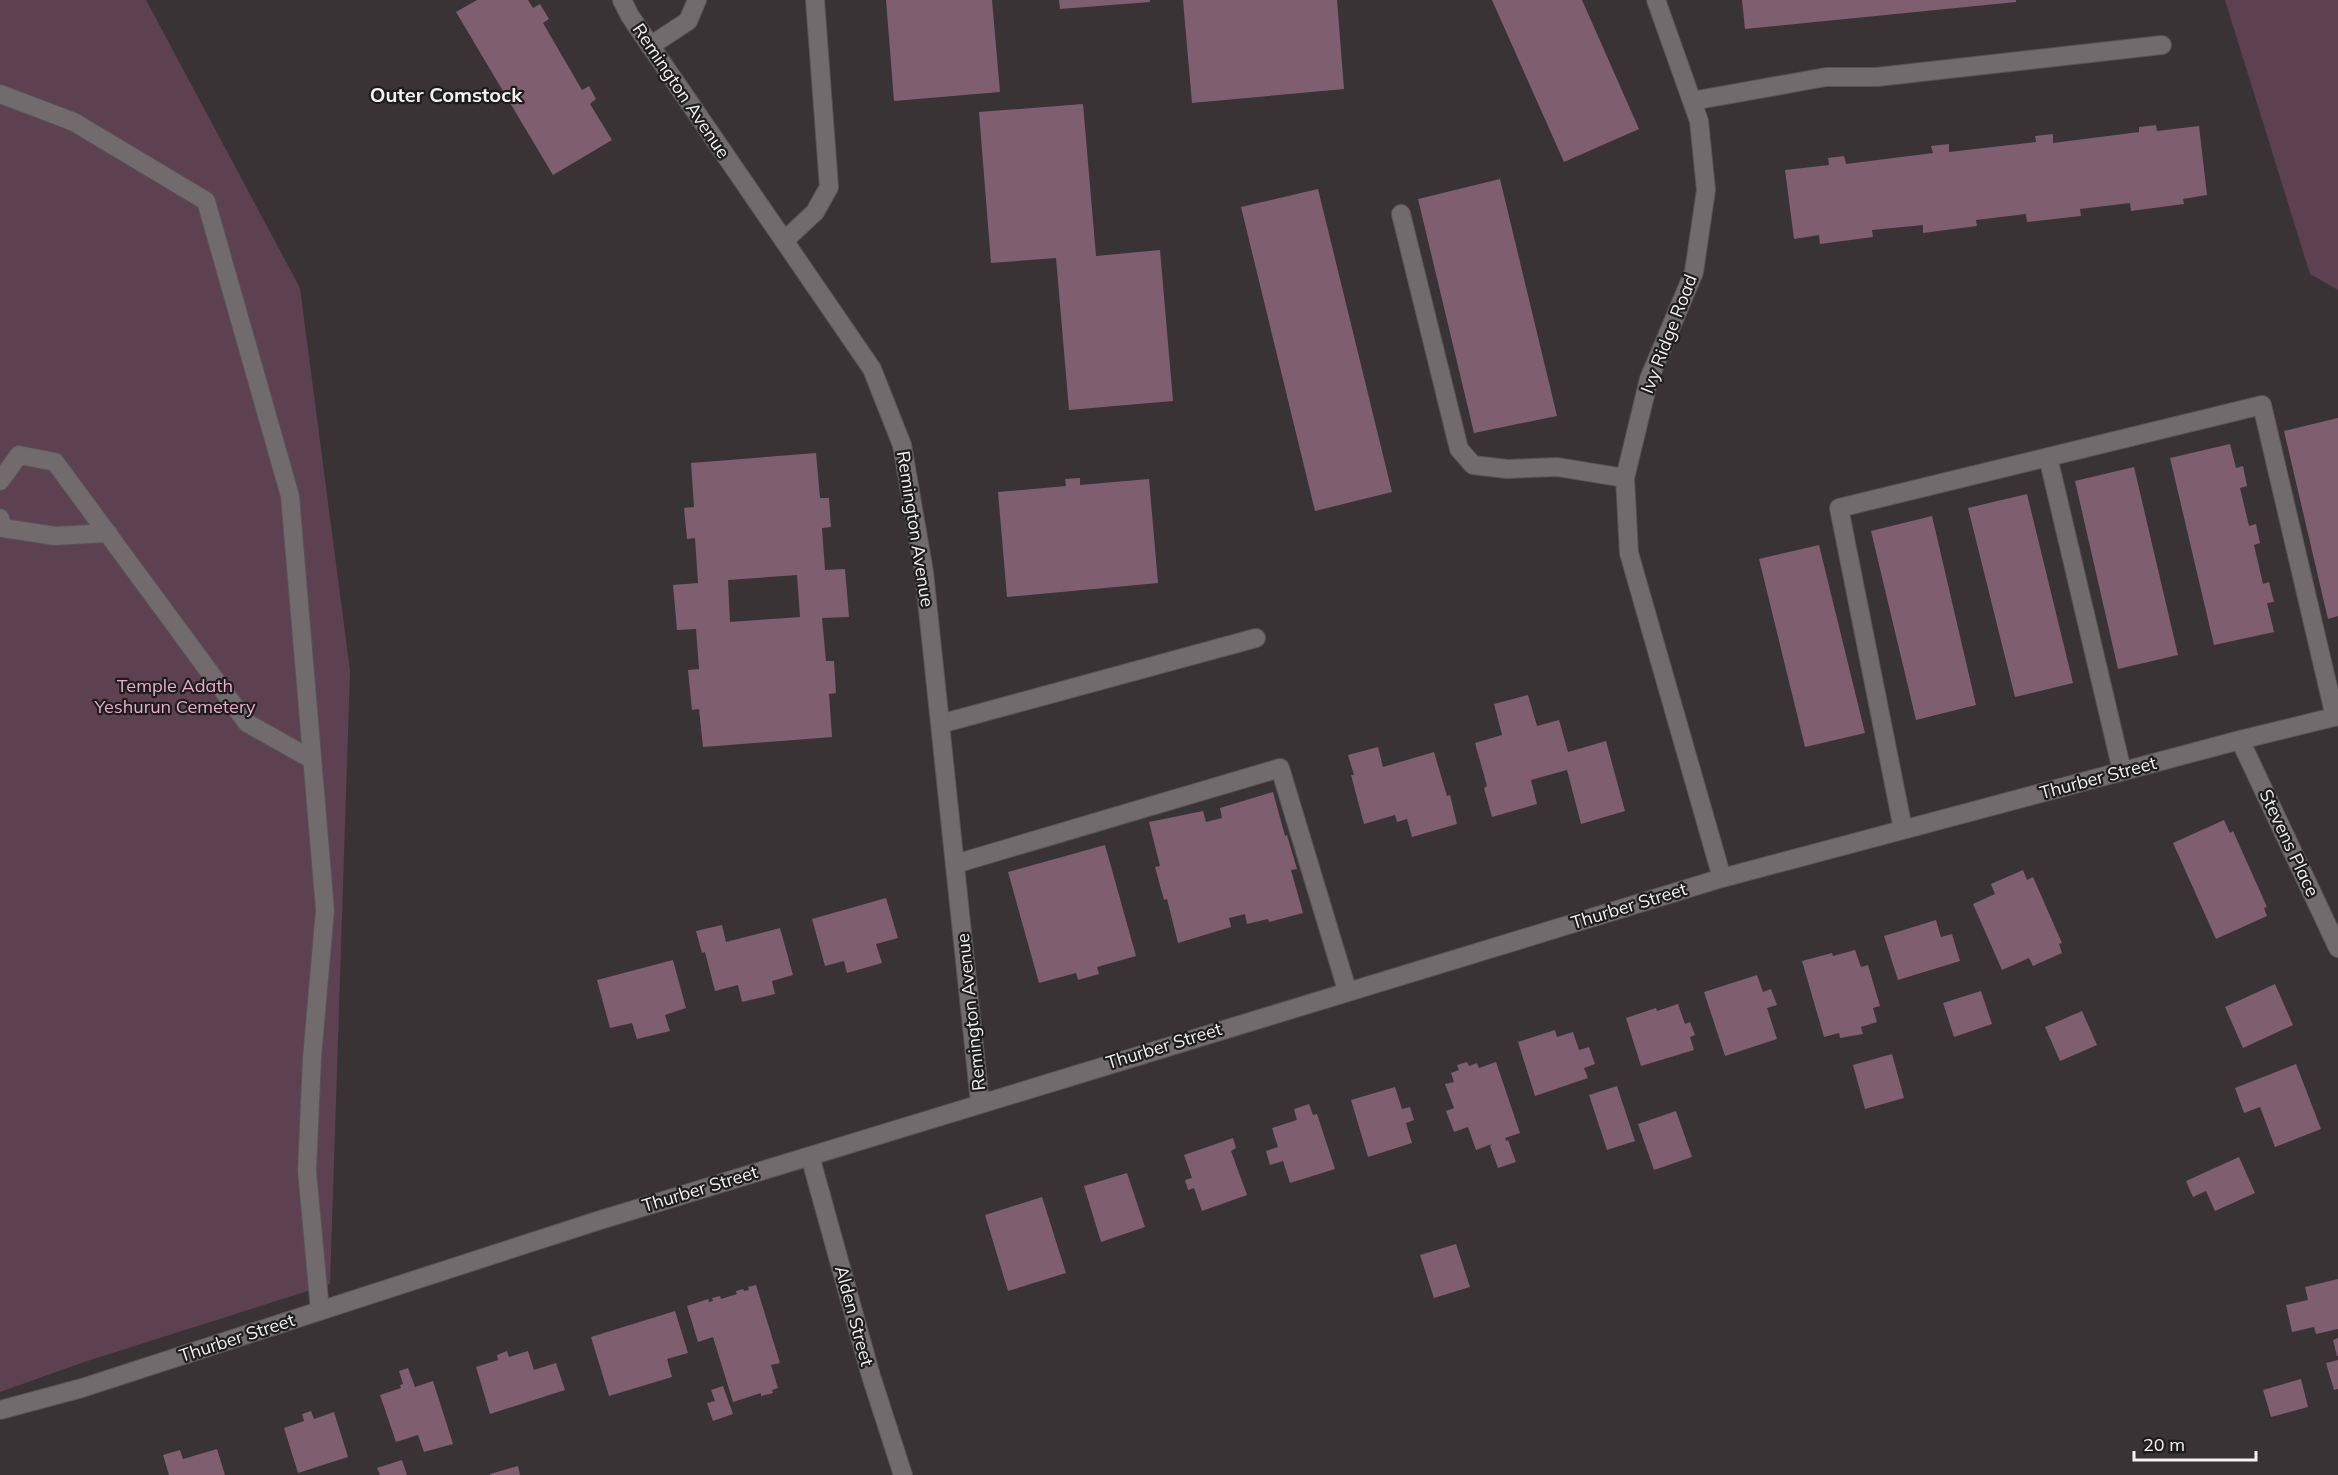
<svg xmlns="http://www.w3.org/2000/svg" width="2338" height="1475" viewBox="0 0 2338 1475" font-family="Mulish,sans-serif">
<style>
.green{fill:#5e4150}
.building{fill:#7f5e6f;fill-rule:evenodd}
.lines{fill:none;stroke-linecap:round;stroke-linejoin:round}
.minor-casing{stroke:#575355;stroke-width:20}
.minor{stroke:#716b6e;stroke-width:18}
.labels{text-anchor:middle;stroke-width:4.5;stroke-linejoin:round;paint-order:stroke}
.street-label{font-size:18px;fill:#f5f1f3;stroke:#1e1c1d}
.park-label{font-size:18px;fill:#e9aecc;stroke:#1e1c1d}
.neighbourhood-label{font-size:20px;font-weight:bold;fill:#f5f1f3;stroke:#1e1c1d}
</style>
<rect width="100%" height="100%" fill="#393336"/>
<path class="green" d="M0,0h146l154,288 50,383 -20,613 -246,78 -84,30z
M2225,0h113v290l-28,-16z"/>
<path class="building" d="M477,0h51l5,8 7,-4 9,15 -6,4 39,67 7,-4 7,13 -6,5 22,36 -59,35 -97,-163z
M886,0h106l8,92 -106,9z
M1059,0h91v2l-90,7z
M1183,0h154l7,89 -152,14z
M1492,0h90l57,129 -75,33z
M1742,0h274v2l-271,27z
M1083,104l13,152 64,-6 13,151 -104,9 -13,-152 -65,5 -12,-151z
M2156,125l1,6 42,-5 8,69 -24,4 1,5 -53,7 -1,-8 -50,6 1,7 -54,6 -1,-8 -50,6 1,6 -54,7v-8l-51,5 1,7 -53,7 -1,-9 -25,4 -9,-69 44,-5 -1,-7 16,-2 2,8 87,-11 -2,-7 18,-2v8l87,-10 -1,-6 18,-2v9l86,-11v-5z
M1500,179l57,237 -83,17 -56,-234z
M1318,189l74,303 -77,19 -74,-304z
M2338,418v198l-10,3 -44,-188z
M2230,444l6,24 7,-2 4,20 -7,2 9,38 7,-2 4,19 -6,2 9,39 6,-2 5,20 -7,1 7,29 -60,13 -44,-187z
M816,453l4,45h9l2,29 -9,1 3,42 20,-1 4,48 -27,1 4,43h8l2,32 -7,1 3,43 -129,10 -4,-38 -7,1 -4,-40 11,-1 -3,-40 -19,1 -4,-45 25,-2 -3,-45 -8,1 -3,-31 10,-1 -3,-44zM797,575l3,42 -70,5 -2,-42z
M2134,467l44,188 -60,14 -43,-188z
M1080,478v7l69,-6 9,104 -151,14 -9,-105 68,-6 -1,-7z
M2027,494l46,189 -58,14 -47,-189z
M1932,516l44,189 -60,15 -45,-189z
M1819,545l46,188 -60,14 -46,-188z
M1528,695l9,31 22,-6 9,32 38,-11 19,70 -44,13 -14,-54 -36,10 6,24 -45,13 -8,-29 3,-2 -12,-43 27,-8 -8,-31z
M1378,747l5,20 51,-15 13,44 3,-1 7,29 -45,13 -5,-18 -10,3 -2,-7 -31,9 -13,-49h3l-6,-20z
M1273,792l12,44 2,-1 10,34 -6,1 12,43 -34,9 -1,-3 -21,5 -2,-10 -16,4 2,9 -53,16 -11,-44 -3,1 -9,-33 5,-1 -11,-44 54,-11 3,11 16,-4 -2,-10z
M2224,820l6,13 3,-2 34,76 -3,1 3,8 -51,23 -43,-96z
M1105,845l31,111 -39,11 2,7 -21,6 -2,-7 -37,10 -31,-111z
M2023,870l4,10 6,-3 29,66 -3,1 3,9 -29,13 -4,-8 -27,12 -29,-66 22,-10 -4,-10z
M886,898l12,40 -22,6 6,19 -35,10 -3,-12 -19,5 -13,-47z
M1936,920l5,17 11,-3 8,27 -62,19 -14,-44z
M722,925l4,17 54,-14 13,47 -21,6 3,13 -33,8 -4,-17 -23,6 -10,-39 -3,1 -6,-22z
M1855,950l6,17 7,-2 12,41 -7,2 4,14 -16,5 2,7 -23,4 -1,-5 -15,4 -22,-76 30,-8 1,3z
M673,960l13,48 -21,7 5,16 -33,8 -5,-16 -22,5 -13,-48z
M1757,975l6,17 8,-3 6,16 -10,3 10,31 -52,17 -21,-64z
M2275,984l18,41 -50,23 -18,-41z
M1981,991l11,33 -38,13 -11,-34z
M1678,1004l7,20 5,-2 5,13 -5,2 4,13 -53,16 -15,-48 30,-10 1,3z
M2082,1011l15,34 -37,16 -15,-34z
M1555,1030l2,7 16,-5 6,18 10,-3 6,17 -11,4 4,10 -53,18 -17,-54z
M1892,1054l12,44 -39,11 -12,-44z
M1467,1062l2,4 8,-3 2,5 17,-6 24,71 -15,5 1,3 2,-1 8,22 -18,6 -8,-22 2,-2 -16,6 -8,-23 -14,5 -8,-21 8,-3 -9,-24 9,-2 -3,-9 8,-3 -2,-5z
M2296,1064l25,65 -46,18 -15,-40 -16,6 -9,-25z
M1617,1086l18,55 -28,9 -18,-55z
M1395,1087l7,22 8,-2 4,13 -8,3 6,20 -44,14 -17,-57z
M1309,1104l4,11 4,-1 18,55 -45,14 -7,-22 -13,4 -4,-14 12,-4 -6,-19 25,-8 -3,-11z
M1676,1111l16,46 -38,13 -16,-46z
M1233,1138l3,10 -5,3 16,44 -45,16 -8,-23 -6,2 -3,-10 7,-2 -8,-23z
M2239,1157l16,36 -40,18 -9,-20 -13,6 -7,-16z
M1127,1173l18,54 -44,15 -17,-56z
M1042,1197l24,76 -58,18 -23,-76z
M1456,1244l14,43 -36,11 -14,-43z
M2338,1279v50l-22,5 -2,-7 -22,5 -6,-27 22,-5 -3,-13z
M756,1285l24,78 -9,2 7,23 -6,2 1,3 -12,3v-3l-28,9 -20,-65 -15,5 -11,-36 21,-7 1,3 4,-1 -1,-3 8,-2 1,3 16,-5 -1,-3 7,-2 1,2 5,-1 -1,-3z
M675,1311l13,42 -21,6 5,18 -63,19 -18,-59z
M2338,1338v18h-1l-4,-16z
M507,1351l2,6 19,-6 6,19 22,-7 9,27 -75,24 -14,-47 22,-7 -1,-5z
M2338,1360v29l-4,1 -8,-27z
M408,1368l7,19 18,-6 20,63 -29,8 -6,-17 -22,7 -16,-47 21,-7 -1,-3 3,-1 -4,-13z
M2301,1379l7,28 -37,10 -8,-27z
M723,1386l10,28 -20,7 -6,-18 8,-2 -4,-11z
M311,1411l3,8 20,-7 14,45 -50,16 -14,-45 20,-7 -2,-7z
M217,1449l8,26h-56l-6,-20 17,-5 3,9z
M402,1460l5,15h-27l-3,-7z
M518,1466l2,9h-30v-1z"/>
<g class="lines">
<g class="minor-casing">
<path id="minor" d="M622,0l8,16 242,353 30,76 22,127 56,531
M1656,0l43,121 7,69 -12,82 -45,107 -24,99 4,75 93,325
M650,46l38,-25 9,-21
M0,94l74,28 132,79 84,295 35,414 -13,148 -5,113 13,140
M1692,101l134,-24h51l285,-32
M1401,214l58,235 14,16 34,4 50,-2 68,11
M784,241l31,-29 14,-25 -14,-187
M2048,457l74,314
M0,481l19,-26 36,7 192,261 64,36
M0,518l3,10 52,8 53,-3
M940,724l316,-86
M2240,740l98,208
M1903,829l-64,-321 423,-103 73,312
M955,864l325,-96 67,222
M810,1156l61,220 32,99
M0,1410l82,-22 515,-167 1125,-343 518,-138 98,-24"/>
</g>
<use href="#minor" class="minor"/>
</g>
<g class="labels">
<g class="street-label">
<text transform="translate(681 91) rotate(56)" y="6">Remington Avenue</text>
<text transform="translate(1669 334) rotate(-69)" y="6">Ivy Ridge Road</text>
<text transform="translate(915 529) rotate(81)" y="6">Remington Avenue</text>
<text transform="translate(2098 778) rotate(-15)" y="6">Thurber Street</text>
<text transform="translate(2289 843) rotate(65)" y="6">Stevens Place</text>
<text transform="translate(1629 906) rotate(-17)" y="6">Thurber Street</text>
<text transform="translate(971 1012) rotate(-96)" y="6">Remington Avenue</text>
<text transform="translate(1164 1046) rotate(-17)" y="6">Thurber Street</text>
<text transform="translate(700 1189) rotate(-17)" y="6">Thurber Street</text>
<text transform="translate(854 1316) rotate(75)" y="6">Alden Street</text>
<text transform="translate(237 1338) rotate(-18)" y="6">Thurber Street</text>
</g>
<g class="park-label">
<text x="175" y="692">Temple Adath<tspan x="175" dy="21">Yeshurun Cemetery</tspan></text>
</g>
<g class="neighbourhood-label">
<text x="446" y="102">Outer Comstock</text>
</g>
</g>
<path d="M2134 1451v9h122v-9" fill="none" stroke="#f5f1f3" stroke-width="3"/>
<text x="2143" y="1451" font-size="18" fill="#f5f1f3" stroke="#1e1c1d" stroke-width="4.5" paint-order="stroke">20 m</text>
</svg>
